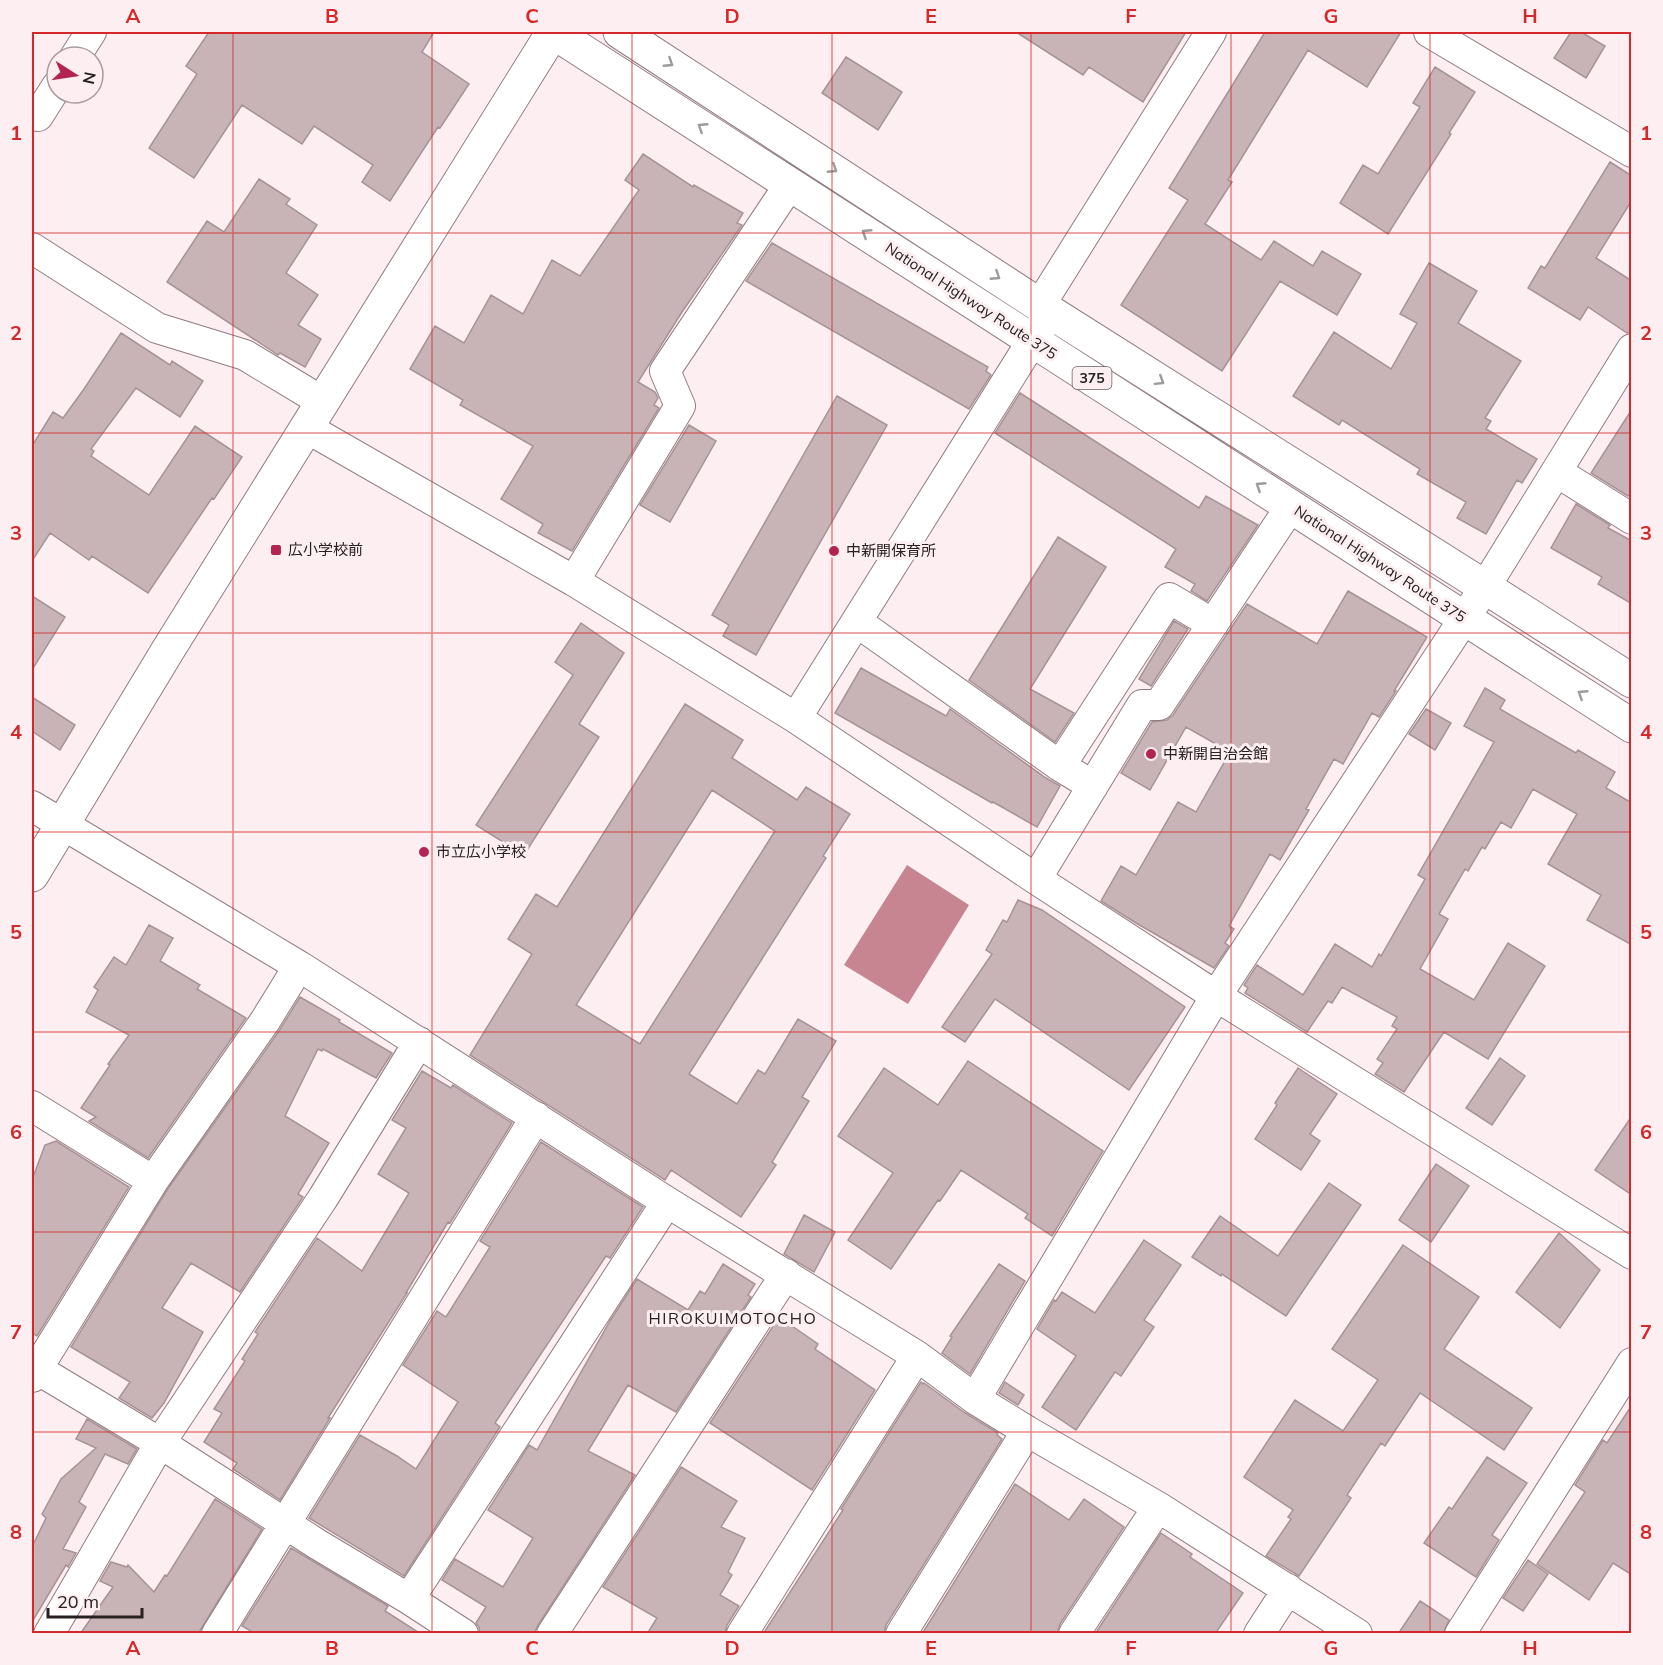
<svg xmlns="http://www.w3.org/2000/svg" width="1663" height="1665" viewBox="0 0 1663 1665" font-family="Mulish,'Noto Sans JP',sans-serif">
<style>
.water{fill:#c68591}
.building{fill:#c8b3b6;stroke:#a79295;stroke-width:1.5;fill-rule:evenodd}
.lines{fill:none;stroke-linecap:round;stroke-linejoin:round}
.minor-casing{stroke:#907c80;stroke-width:32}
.tertiary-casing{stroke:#907c80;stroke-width:35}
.trunk-casing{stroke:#907c80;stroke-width:35}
.minor{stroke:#fff;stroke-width:30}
.tertiary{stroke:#fff;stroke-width:33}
.trunk{stroke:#fff;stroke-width:33}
.oneway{stroke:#9e9b9b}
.grid{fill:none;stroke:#d62828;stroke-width:1.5;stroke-opacity:0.55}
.poi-dot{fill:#b32453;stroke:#fdeff1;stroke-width:2}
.labels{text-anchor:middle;stroke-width:6;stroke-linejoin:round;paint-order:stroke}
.shield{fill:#fdeff1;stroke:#685e5f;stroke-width:1.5}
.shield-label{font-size:14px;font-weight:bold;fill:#282021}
.street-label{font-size:15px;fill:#282021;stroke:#fdeff1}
.poi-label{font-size:15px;fill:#282021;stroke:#fdeff1;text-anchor:start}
.neighbourhood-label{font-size:16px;letter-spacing:1.5px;fill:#282021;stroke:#fdeff1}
.neatline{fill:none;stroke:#d62828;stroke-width:2}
.grid-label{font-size:20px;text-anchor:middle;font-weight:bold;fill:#d62828}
</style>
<rect width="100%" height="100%" fill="#fdeff1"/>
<path class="water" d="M907,865l62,40 -61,99 -64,-39z"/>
<path class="building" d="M209,32h225l-12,20 47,32 -29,44 -2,-1 -48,74 -28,-19 11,-17 -59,-39 -12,18 -60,-39 -48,73 -45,-30 48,-74 -11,-8z
M1016,32h170l-43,70 -54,-35 -6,8z
M1265,32h136l-34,55 -59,-37 -80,130 4,2 -27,42 56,36 13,-19 39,25 9,-15 39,23 -24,41 -57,-34 -58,90 -101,-66 67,-105 -19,-12z
M1571,32h10l24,14 -19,32 -32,-20z
M846,57l56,35 -24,38 -56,-37z
M1435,67l40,25 -26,41 2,1 -63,100 -48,-31 23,-38 15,9 42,-67 -7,-4z
M643,154l50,33 1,-2 49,28 -6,10 5,2 -60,87 -44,70 17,10 3,6 -4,7 5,3 -87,143 -34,-18 5,-9 -42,-25 32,-53 -73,-41 3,-5 -53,-31 25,-43 29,17 27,-48 32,19 29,-54 28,16 59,-86 -14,-10z
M1610,162l22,14v24l-36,58 36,23v51l-5,1 -39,-26 -8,13 -52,-32 13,-22 4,2z
M259,179l31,20 -4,5 31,21 -31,48 32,22 -20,30 23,14 -16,28 -25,-14 -2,2 -6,-4 -105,-69 40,-61 17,11z
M772,243l216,124 -2,4 5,4 -22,34 -223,-128z
M1429,263l48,28 -19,32 63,38 -36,57 6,3 -5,8 51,30 -15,24 -5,-3 -31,54 -29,-16 9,-16 -49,-28 3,-5 -78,-49 -3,5 -46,-29 41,-64 57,37 26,-46 -17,-9z
M121,333l49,32 2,-4 31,20 -23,36 -44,-29 -45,61 3,2 -3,5 58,39 46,-69 47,31 -28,42 -2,-1 -64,95 -56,-37 -3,4 -39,-27 -18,28v-115l21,-34 10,6 21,-29z
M1020,393l179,115 7,-12 52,29 -51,76 -16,-10 4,-7 -30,-17 11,-18 -181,-116z
M837,396l50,29 -131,230 -33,-19 6,-11 -17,-10z
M1632,409v83l-4,4 -37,-23z
M689,425l27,16 -46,81 -30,-17z
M1576,504l34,21 -2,3 24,13v63l-34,-20 4,-7 -51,-29z
M1058,537l48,30 -76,122 44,24 -19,29 -86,-62z
M1348,591l79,46 -33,54h2l-17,26 -7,-4 -29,51 -9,-5 -28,50 3,1 -29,50 -10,-6 -41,72 5,3 -9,14 4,3 -15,22 -78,-45 -35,-22 20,-35 15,9 42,-73 18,10 34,-60 -44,-25 -36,63 -29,-17 31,-51 15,-2 6,-5 74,-111 70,40z
M32,596l33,21 -33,53z
M1174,621l14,8 -37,57 -12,-7z
M581,623l43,30 -45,71 20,13 -75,118 -48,-30 97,-150 -18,-13z
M861,668l85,48 4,-7 96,69 14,8 -23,41 -44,-25 -1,1 -157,-90z
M1485,688l20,12 -5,9 76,44 2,-3 37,22 -9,16 26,15v142l-45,-25 14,-25 -53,-31 29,-50 -44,-25 -22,39 -10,-6 -16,27 -3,-2 -14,24 -3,-2 -26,45 9,5 -28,50 54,31 34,-57 37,23 -57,93 -44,-27 -40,60 -29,-18 8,-11 -6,-4 20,-30 -5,-3 5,-9 -55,-30 -10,16 -4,-2 -21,31 -62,-39 3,-5 -4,-3 13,-20 46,30 32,-51 37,23 7,-13 2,2 44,-77 -7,-4 76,-133 -30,-16z
M32,697l43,28 -15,25 -28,-19z
M685,704l58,36 -11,18 65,42 9,-13 44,27 -27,42 3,2 -137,216 48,30 21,-34 7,4 33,-55 38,22 -34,56 7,4 -37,61 4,3 -35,52 -70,-47 -6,10 -195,-125 62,-101 -24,-15 28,-45 21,13zM712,790l63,41 -135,213 -64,-39z
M1426,709l25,14 -16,27 -26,-16z
M1018,900l24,10 143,97 -56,83 -134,-91 -30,43 -23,-15 50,-73 -6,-4 17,-30 4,2z
M149,925l24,13 -13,23 40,24 -3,4 49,29 -98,140 -59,-37 7,-4 -15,-9 29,-43 -2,-1 21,-29 -43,-23 12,-22 -4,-3 20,-30 12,8z
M300,997l40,23 -1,2 53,31 -16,25 -53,-29 -1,2 -4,-2 -33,67 44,27 -31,51 5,3 -63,95 -49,-29 -29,45 41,24 -39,71 -12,15 -33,-20 11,-16 -59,-35 96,-157 112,-159z
M1500,1058l25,18 -33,49 -26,-17z
M968,1061l135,90 -51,85 -27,-18 3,-4 -67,-44 -21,31 -2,-1 -47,69 -43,-29 45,-67 -55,-37 46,-68 54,37z
M1298,1068l39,26 -27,40 10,7 -19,29 -46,-31 22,-34 -2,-2z
M422,1071l29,17 2,-3 59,38 -62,100 -2,-1 -42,71h1l-79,125h2l-50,82 -47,-31 4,-6 -33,-21 18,-29 -8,-4 31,-48 -3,-2 16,-25 -3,-2 62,-94 45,33 47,-78 -31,-19 28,-46 -14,-8z
M1632,1116v79l-37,-25z
M56,1141l73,46 -92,149 -5,-3v-153l13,-35z
M541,1142l102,65 -33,51 -4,-2 -111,167 5,4 -96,149 -95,-58 51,-83 37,21 19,13 42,-67 -55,-37 34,-54 9,6 44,-70 -10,-6z
M1436,1164l33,22 -38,56 -32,-22z
M1329,1183l32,22 -75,111 -64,-42 -1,2 -29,-19 28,-41 58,40z
M804,1215l31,17 -21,40 -30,-18z
M1559,1233l41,37 -40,58 -44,-36z
M1144,1240l37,25 -37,55 10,7 -33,49 -6,-4 -39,58 -34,-23 34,-51 -39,-27 17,-29 2,1 6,-9 33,21z
M1403,1245l76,52 -35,52 88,59 -28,42 -84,-57 -35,53 -4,-3 -34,52 4,3 -52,78 -33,-20 25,-37 -3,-2 5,-7 -49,-33 51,-77 48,31 35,-51 -46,-31z
M723,1264l32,20 -7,11 3,2 -75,115 -48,-27 -40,66 47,24 -97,150 -4,9h-54l-1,-7 -3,-4 10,-16 -44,-27 13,-21 48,28 30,-49 -45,-28 41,-65 8,5 73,-129 27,-42 51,31 12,-19 5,3z
M999,1264l26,17 -55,93 -28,-21 10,-16 -2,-1z
M779,1317l39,27 -3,5 60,41 -63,100 -102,-67z
M921,1382l2,2 1,-1 41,30 33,20 -1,2 5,4 -116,186 -2,9h-121l80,-124 -2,-1z
M1005,1382l19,13 -6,10 -19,-12z
M1632,1405v170l-19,-12 -24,37 -52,-36 48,-72 -10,-7 28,-45 4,3z
M87,1419l50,30 -9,15 -23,-10 -26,48 7,5 -23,42 13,4 -8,14 -2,-2 -34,57v-75l14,-29 -4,-4 19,-35 35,-31 -20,-9z
M1487,1457l40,26 -35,52 7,5 -23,37 -52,-34 25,-36 3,2z
M681,1467l56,34 -16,26 24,11 -17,34 4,3 -12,20 19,11 -12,19 -2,9h-78l10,-16 -54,-31z
M1015,1484l54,36 15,-21 40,28 -64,97 -3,10h-135z
M215,1499l47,30 -64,105h-118l33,-47 -13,-6 11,-19 16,5 1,-2 26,27 11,-17 2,1z
M1161,1533l31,21 -2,3 53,36 -28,41h-120z
M291,1548l97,58 -3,5 36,23h-165l-14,-8z
M1528,1560l20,14 -25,37 -20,-13z
M1420,1601l29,19 -6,14h-45z"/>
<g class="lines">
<g class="minor-casing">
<path id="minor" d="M1429,32l203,120
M75,57l16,-25
M38,116l19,-30
M32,248l125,80 88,27 78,47
M1040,305l171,-273
M307,428l267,153 222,137 240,161 180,117 416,258
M1557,472l75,47
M574,581l106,-175 -15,-35 125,-187
M857,622l203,144 33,20
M796,718l250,-399
M1060,766l109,-168 44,26
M32,806l267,160 368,236 250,154 58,43 52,32 131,76 199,127
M1036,879l106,-174h17l132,-199
M32,1106l121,75
M32,1366l128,77 157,101 92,55 54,35
M32,1377l121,-196 112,-160 34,-55
M975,1399l241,-403 269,-409 147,-238
M409,1599l258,-397
M49,1634l111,-191 163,-245 96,-156
M217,1634l319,-517
M552,1634l234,-360
M742,1634l175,-278
M901,1634l126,-203
M1074,1634l84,-127
M1259,1634l29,-45
M1460,1634l172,-271"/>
</g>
<g class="tertiary-casing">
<path id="tertiary" d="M32,875l136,-225 385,-618"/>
</g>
<g class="trunk-casing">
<path id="trunk" d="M553,32l1079,694
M620,32l430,280 435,275 147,94"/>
</g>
<use href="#minor" class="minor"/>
<use href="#tertiary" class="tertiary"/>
<use href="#trunk" class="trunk"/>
</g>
<defs><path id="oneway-chevron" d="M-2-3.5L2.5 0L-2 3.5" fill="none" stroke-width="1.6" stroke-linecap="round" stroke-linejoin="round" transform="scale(1.5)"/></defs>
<g class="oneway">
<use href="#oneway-chevron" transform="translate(669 63) rotate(33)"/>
<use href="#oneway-chevron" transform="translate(702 127) rotate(-147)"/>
<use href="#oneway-chevron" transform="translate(833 169) rotate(33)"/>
<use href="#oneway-chevron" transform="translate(866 233) rotate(-147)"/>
<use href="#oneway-chevron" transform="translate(996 276) rotate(33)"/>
<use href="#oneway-chevron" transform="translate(1160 381) rotate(32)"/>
<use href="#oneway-chevron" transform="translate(1260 486) rotate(-147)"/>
<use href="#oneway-chevron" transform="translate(1582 694) rotate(-147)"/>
</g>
<path class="grid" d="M233,32v1602M432,32v1602M632,32v1602M832,32v1602M1031,32v1602M1231,32v1602M1430,32v1602M32,233h1600M32,433h1600M32,633h1600M32,832h1600M32,1032h1600M32,1232h1600M32,1432h1600"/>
<g class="poi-dot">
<rect x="270" y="544" width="12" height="12" rx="3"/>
<circle cx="834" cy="551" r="6"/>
<circle cx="1151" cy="754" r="6"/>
<circle cx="424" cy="852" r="6"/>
</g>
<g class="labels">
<rect class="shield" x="1072.5" y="367" width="39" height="22" rx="4.5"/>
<g class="shield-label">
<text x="1092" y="383">375</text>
</g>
<g class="street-label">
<text transform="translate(971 301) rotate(33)" y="5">National Highway Route 375</text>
<text transform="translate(1380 564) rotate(33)" y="5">National Highway Route 375</text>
</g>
<g class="poi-label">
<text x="288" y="555">広小学校前</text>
<text x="846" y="556">中新開保育所</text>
<text x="1163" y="759">中新開自治会館</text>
<text x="436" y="857">市立広小学校</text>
</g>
<g class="neighbourhood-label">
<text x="733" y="1324">HIROKUIMOTOCHO</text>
</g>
</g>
<rect width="1663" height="1665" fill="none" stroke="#fdeff1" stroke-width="66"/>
<g transform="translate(75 75) rotate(102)"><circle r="28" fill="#fdeff1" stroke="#a89c9e" stroke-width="1.5"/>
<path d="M0-4.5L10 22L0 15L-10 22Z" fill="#b32453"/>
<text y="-9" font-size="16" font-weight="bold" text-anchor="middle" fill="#282021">N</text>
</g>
<path d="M48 1608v9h94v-9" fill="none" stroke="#282021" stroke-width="3"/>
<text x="57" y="1608" font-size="18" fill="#282021" stroke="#fdeff1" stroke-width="4.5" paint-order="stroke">20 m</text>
<rect x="33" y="33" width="1597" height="1599" class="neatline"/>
<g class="grid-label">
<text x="133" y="23">A</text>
<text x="332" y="23">B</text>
<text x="532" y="23">C</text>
<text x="732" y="23">D</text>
<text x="931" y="23">E</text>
<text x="1131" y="23">F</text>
<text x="1331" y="23">G</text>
<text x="1530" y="23">H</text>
<text x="16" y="140">1</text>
<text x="1646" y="140">1</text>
<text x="16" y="340">2</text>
<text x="1646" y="340">2</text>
<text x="16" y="540">3</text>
<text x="1646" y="540">3</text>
<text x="16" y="739">4</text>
<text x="1646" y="739">4</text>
<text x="16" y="939">5</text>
<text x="1646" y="939">5</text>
<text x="16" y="1139">6</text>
<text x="1646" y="1139">6</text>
<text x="16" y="1339">7</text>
<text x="1646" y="1339">7</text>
<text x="16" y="1539">8</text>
<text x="1646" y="1539">8</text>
<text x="133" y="1655">A</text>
<text x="332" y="1655">B</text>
<text x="532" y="1655">C</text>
<text x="732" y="1655">D</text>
<text x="931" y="1655">E</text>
<text x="1131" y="1655">F</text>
<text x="1331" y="1655">G</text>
<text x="1530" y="1655">H</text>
</g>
</svg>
